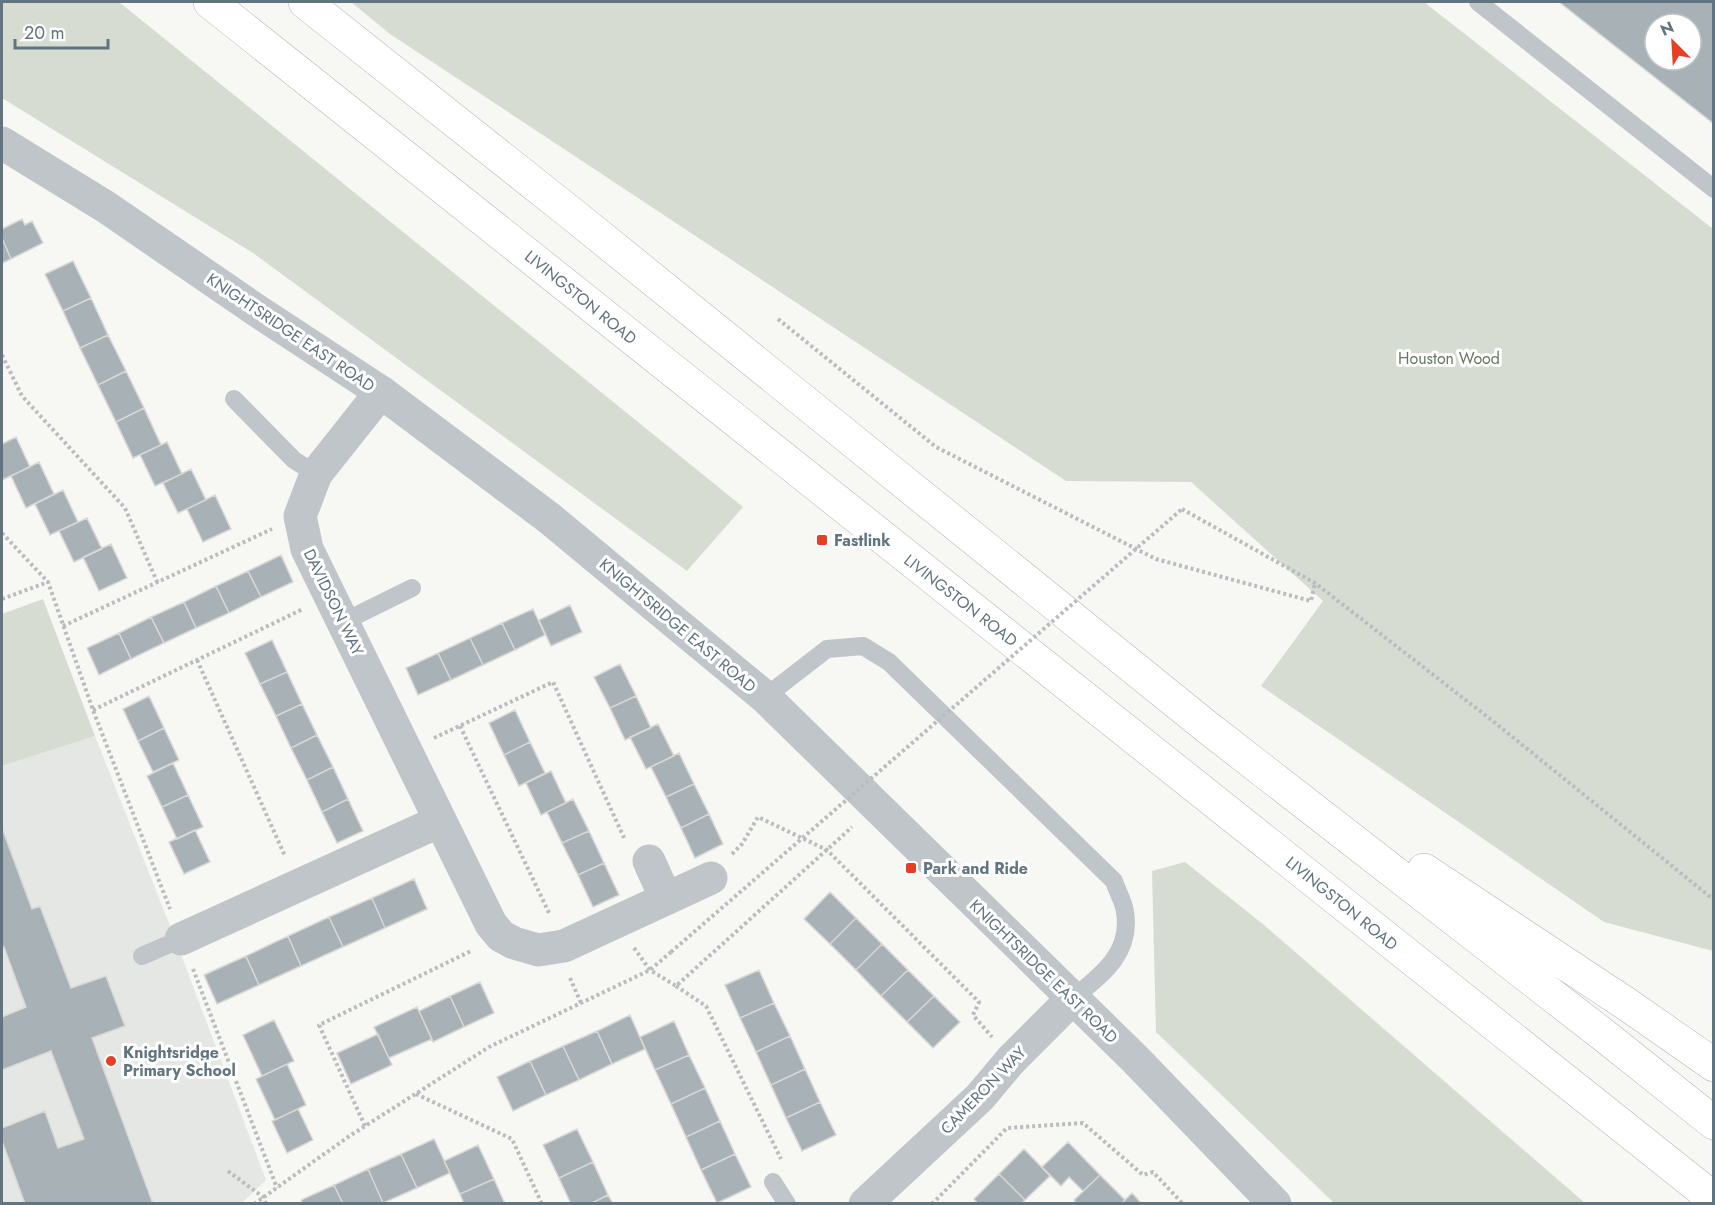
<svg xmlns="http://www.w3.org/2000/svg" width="1715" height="1205" viewBox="0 0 1715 1205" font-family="Jost,sans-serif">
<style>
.built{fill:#e5e7e5}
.green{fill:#d7dcd3}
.building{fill:#a7b1b6;stroke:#d9d8d6;stroke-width:1.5;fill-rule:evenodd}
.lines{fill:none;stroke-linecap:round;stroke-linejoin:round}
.primary-casing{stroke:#b1b7ba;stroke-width:34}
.path{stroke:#b9bdbf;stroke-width:4;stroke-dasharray:3 3;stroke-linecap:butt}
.service{stroke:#bfc5c8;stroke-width:18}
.minor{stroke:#bfc5c8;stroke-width:33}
.tertiary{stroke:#bfc5c8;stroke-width:33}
.primary{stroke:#fff;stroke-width:33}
.path-bridge{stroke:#b9bdbf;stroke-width:4;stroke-dasharray:3 3;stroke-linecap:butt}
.poi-dot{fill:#e73f24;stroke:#fff;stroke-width:2}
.labels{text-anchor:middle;stroke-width:6;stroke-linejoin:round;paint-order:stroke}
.street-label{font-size:16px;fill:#617580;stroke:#fff}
.park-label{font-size:16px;fill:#677860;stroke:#fff}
.poi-label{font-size:16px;font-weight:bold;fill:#617580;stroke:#fff;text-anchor:start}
</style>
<rect width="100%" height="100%" fill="#f7f7f4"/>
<path class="built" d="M95,736l81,205 90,239 -24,23h-240v-437z"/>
<path class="green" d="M2,2h117l624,505 -56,64 -434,-318 -251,-155z
M351,2h1073l289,227v722l-109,-29 -343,-236 62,-85 -132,-119 -125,-1 -676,-447z
M43,599l52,137 -93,30v-152z
M1185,862l79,63 321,278h-251l-178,-171 -4,-161z"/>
<path class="building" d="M1559,2h155v122zM1655,24h36v36h-36z
M22,219l3,6 7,-4 11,22 -32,16 -9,-21v-9z
M2,238l9,21 -9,4z
M73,261l18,37 -28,13 -18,-37z
M91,298l17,37 -28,13 -17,-37z
M108,335l18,36 -28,14 -18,-37z
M126,371l18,37 -28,14 -18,-37z
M144,408l17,37 -28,13 -17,-36z
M16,437l14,30 -28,13v-36z
M167,442l15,32 -27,12 -15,-31z
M39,462l15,32 -28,14 -15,-32z
M191,469l15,31 -28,13 -15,-30z
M63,490l15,32 -28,13 -15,-31z
M215,495l16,34 -28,13 -16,-33z
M87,518l15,31 -28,13 -15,-31z
M111,544l16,34 -28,13 -16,-34z
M281,555l12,27 -32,15 -13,-26z
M248,571l13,26 -32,16 -13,-27z
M216,586l13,27 -33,15 -12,-26z
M184,602l12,26 -32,15 -13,-26z
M570,605l12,27 -31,14 -12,-26z
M533,609l12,26 -30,15 -13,-27z
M151,617l13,26 -33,16 -12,-26z
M502,623l13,27 -32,15 -13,-27z
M119,633l12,26 -32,16 -12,-27z
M470,638l13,27 -32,15 -13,-27z
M272,640l15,32 -27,12 -15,-31z
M438,653l13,27 -33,15 -12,-27z
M620,664l16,32 -26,12 -16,-31z
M287,672l15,32 -26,12 -16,-32z
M149,696l15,32 -26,13 -15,-32z
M636,696l15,32 -26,12 -15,-32z
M302,704l15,31 -26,13 -15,-32z
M515,710l15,32 -26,13 -15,-32z
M658,724l16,32 -28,13 -16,-32z
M164,728l15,32 -26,12 -15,-31z
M317,735l16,32 -26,13 -16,-32z
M530,742l15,31 -26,13 -15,-31z
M679,753l15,31 -28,13 -15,-30z
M173,763l15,32 -26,12 -15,-31z
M333,767l15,32 -26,13 -15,-32z
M551,771l15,32 -25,12 -15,-32z
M694,784l15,30 -28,14 -15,-31z
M188,795l15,32 -26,12 -15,-32z
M348,799l15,32 -26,12 -15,-31z
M573,799l16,32 -27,12 -15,-31z
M709,814l14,30 -28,14 -14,-30z
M2,828l30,81 8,-3 31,82 35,-12 19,50 -33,12 61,166h-128l-23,-63v-13l43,-17 13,37 26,-9 -33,-88 -49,19v-53l24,-10 -22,-60 -2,1z
M195,830l15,32 -26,12 -15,-32z
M589,831l15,32 -26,12 -16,-32z
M604,863l15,32 -26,12 -15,-32z
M414,879l13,30 -42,19 -13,-30z
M830,892l26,26 -26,26 -26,-25z
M372,898l13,30 -42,19 -14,-30z
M329,917l14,30 -42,19 -13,-30z
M856,918l26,26 -26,26 -26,-26z
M288,936l13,30 -42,19 -13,-29z
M882,944l26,26 -27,26 -25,-26z
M246,956l13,29 -42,19 -13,-29z
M759,970l15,33 -34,15 -15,-33z
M908,970l26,26 -27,26 -26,-26z
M480,982l14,31 -30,14 -14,-31z
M450,996l14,31 -31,15 -14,-31z
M934,996l26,26 -27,26 -26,-26z
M774,1003l16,33 -34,16 -16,-34z
M417,1007l15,32 -43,19 -15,-31z
M630,1015l15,34 -33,15 -15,-33z
M274,1020l20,41 -32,15 -19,-41z
M674,1021l15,34 -34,15 -15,-33z
M597,1031l15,33 -33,16 -16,-34z
M378,1034l14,31 -41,19 -14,-31z
M790,1036l15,33 -34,16 -15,-33z
M563,1046l16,34 -33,15 -16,-34z
M689,1055l16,33 -34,16 -16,-34z
M530,1061l16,34 -33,16 -16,-34z
M287,1064l19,41 -31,15 -19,-41z
M805,1069l15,33 -34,16 -15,-33z
M705,1088l15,33 -34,16 -15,-33z
M820,1102l16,33 -34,16 -16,-33z
M298,1109l15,31 -26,13 -15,-32z
M720,1121l15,33 -34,16 -15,-33z
M577,1129l16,33 -34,16 -16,-33z
M434,1139l16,34 -33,15 -16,-34z
M1068,1142l32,33 -17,16 -14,-14 -8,9 -19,-19z
M478,1145l16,34 -34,15 -16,-33z
M1024,1149l26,27 -25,24 -26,-26z
M401,1154l16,34 -34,15 -15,-34z
M735,1154l16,33 -34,16 -16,-33z
M593,1162l15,33 -18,9h-19l-12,-26z
M368,1169l15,34 -40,1 -9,-19z
M999,1174l26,26 -4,4h-43l-4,-5z
M1100,1175l25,25 -4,4h-44l-3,-4z
M494,1179l11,25h-41l-4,-10z
M334,1185l9,19h-40l-2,-4z
M1132,1193l10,11h-21z
M608,1195l5,9h-23z"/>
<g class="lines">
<g class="primary-casing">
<path id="primary" d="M210,2l1504,1197
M305,2l267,212 635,513 399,310 108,86
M1424,870l204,135 86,60"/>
</g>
<path class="path" d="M778,319l158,128 220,112 155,42 4,-18
M2,355l20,41 103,112 33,76
M1182,509l133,74 179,139 220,178
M2,533l46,49 45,128 77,199
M2,599l46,-17
M63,626l209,-97
M197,660l88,196
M93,710l210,-101
M460,726l90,189
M434,738l119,-56 72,158
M732,854l10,-10 16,-27 69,33 152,152 -6,13 19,22
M634,948l16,22 26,16 176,-159
M193,969l84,219
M570,978l11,25
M676,986l30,20 75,153
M416,1094l96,45 30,65
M365,1126l-46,-101 152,-74
M228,1171l35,26 3,7
M254,1204l94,-67 141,-90 161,-77 21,-18
M932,1204l75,-76 76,-5 60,52 10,-3 30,32"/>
<path class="service" d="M1478,2l236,187
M234,399l60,61 22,14
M343,622l69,-34
M765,697l62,-48 36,-3 26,16 225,219c3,10 10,21 11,31 7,42 -25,64 -53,87
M142,956l39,-17
M773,1182l14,22"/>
<path class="minor" d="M381,392l-65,82 -16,42 7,33 184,375 10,12 13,7 24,7 26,-4 147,-68
M649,861l17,38
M181,939l259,-118
M865,1204l115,-107 31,-37 61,-61"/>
<path class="tertiary" d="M2,143l104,64 147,101 128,84 168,126 216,179 370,362 140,145"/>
<use href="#primary" class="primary"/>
<path class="path-bridge" d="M671,952l511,-443"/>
</g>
<g class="poi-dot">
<rect x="816" y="534" width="12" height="12" rx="3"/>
<rect x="905" y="862" width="12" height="12" rx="3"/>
<circle cx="111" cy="1061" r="6"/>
</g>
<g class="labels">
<g class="street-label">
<text transform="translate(581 297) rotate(39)" y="6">LIVINGSTON ROAD</text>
<text transform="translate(291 332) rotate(34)" y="6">KNIGHTSRIDGE EAST ROAD</text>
<text transform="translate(961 600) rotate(38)" y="6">LIVINGSTON ROAD</text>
<text transform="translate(334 602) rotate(64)" y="6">DAVIDSON WAY</text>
<text transform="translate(678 625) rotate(40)" y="6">KNIGHTSRIDGE EAST ROAD</text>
<text transform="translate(1342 903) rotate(39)" y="6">LIVINGSTON ROAD</text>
<text transform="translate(1044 971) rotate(44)" y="6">KNIGHTSRIDGE EAST ROAD</text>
<text transform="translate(983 1090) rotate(-46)" y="6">CAMERON WAY</text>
</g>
<g class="park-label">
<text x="1449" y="364">Houston Wood</text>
</g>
<g class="poi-label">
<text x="834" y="546">Fastlink</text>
<text x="923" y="874">Park and Ride</text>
<text x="123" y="1058">Knightsridge<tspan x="123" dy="18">Primary School</tspan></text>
</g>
</g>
<rect width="1715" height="1205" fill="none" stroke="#617580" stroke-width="6"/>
<g transform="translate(1673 42) rotate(336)"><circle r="28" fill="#ffffff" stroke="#c0c8cc" stroke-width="1.5"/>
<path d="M0-4.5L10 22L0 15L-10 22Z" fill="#e73f24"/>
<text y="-9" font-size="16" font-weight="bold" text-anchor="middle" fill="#617580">N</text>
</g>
<path d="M15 39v9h93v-9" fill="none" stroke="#617580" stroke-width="3"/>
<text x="24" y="39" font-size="18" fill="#617580" stroke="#ffffff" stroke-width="4.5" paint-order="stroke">20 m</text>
</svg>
